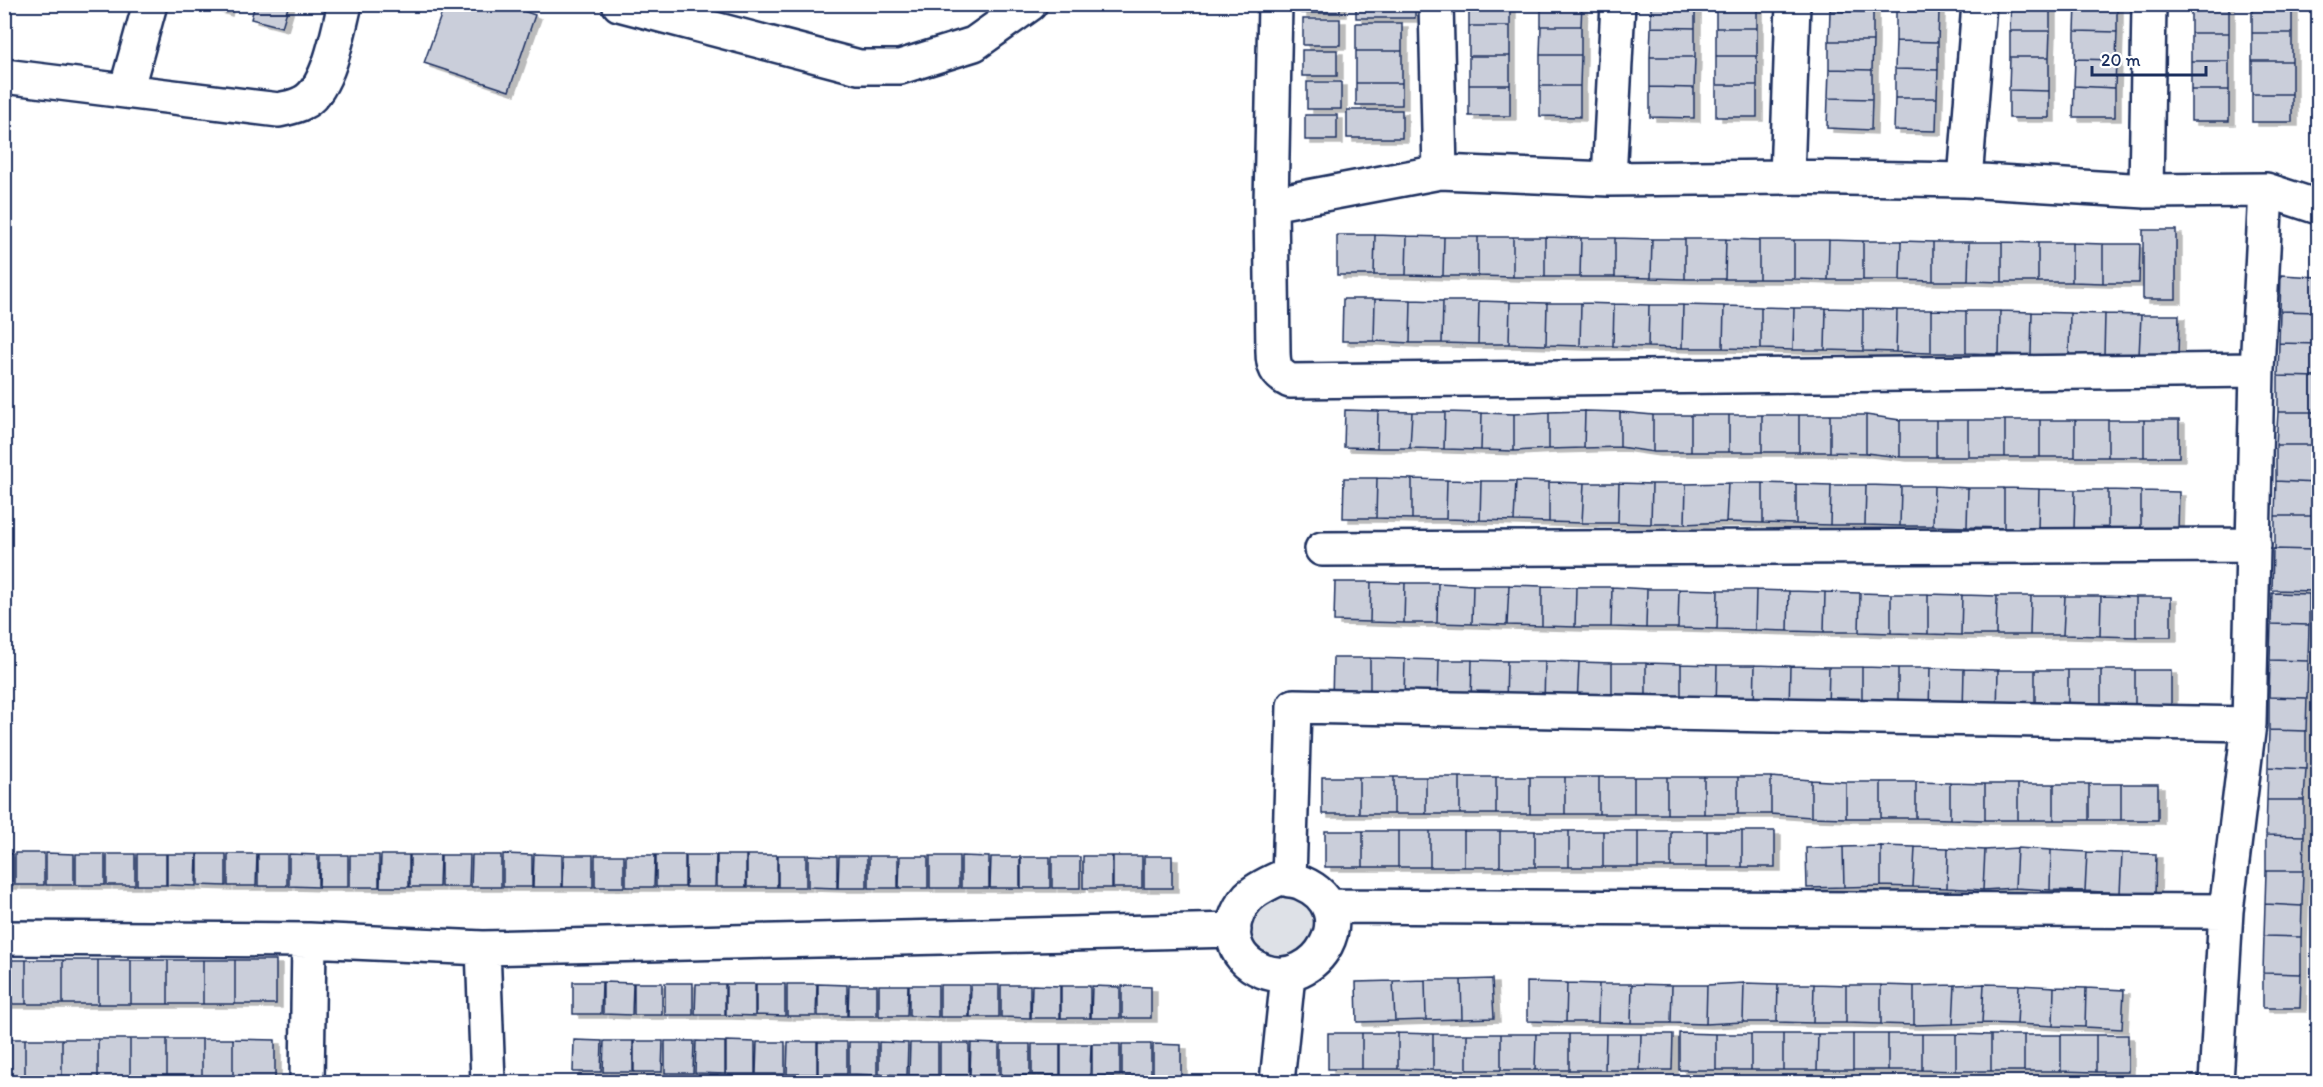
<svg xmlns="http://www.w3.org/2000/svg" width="2323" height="1087" viewBox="0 0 2323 1087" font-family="Itim,sans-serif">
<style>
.green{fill:#dee1e7;stroke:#7c88a2;stroke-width:1.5}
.building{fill:#caceda;stroke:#1b2f5e;stroke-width:1.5;filter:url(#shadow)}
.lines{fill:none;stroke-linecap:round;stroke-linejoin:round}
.street-casing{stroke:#1b2f5e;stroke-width:38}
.street{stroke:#fff;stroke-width:33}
</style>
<defs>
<filter id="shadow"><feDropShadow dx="6" dy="4" stdDeviation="0" flood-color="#0004"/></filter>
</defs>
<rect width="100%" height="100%" fill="#fff"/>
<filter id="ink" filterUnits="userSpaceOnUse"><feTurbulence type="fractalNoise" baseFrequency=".0167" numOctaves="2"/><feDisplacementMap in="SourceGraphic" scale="12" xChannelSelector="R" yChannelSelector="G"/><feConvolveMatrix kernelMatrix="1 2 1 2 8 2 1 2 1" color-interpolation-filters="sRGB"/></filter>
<g filter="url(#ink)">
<path class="green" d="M1280,878l52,36 -44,61 -54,-45z"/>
<path class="building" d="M201,4h27l-2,8z
M255,4h34l-7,23 -31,-8z
M445,4h58l32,11 -26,76 -85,-28z
M1301,4h39v9h-39z
M1356,4h59v14h-59z
M1469,4h41v22h-41z
M1541,4h41l-1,22h-40z
M1651,4h44v24l-44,-1z
M1716,4h41v24h-41z
M1830,4h43v8l-43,-1z
M1897,4h42v8l-43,-2z
M2011,4h39v27h-40z
M2076,4h41v28l-42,-1z
M2191,4h38v29h-38z
M2252,4h40v29h-40z
M1896,10l43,2 -1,30 -42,-1z
M1830,11l43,1v29h-44z
M1303,19h37v26h-37z
M1356,23h46v28h-46z
M1469,26h41v30h-41z
M1541,26h40v29h-41z
M1651,27l44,1v29h-45z
M1716,28h41v28h-41z
M2010,31h40l-1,26h-39z
M2075,31l42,1 -1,28 -41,-1z
M2191,33h38v28h-38z
M2252,33h40v28h-40z
M1829,41h44l-1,29 -43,-1z
M1896,41l42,1v28l-43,-1z
M1302,50h35v26h-35z
M1356,51h46v32h-46z
M1540,55h41l-1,31h-40z
M1469,56h41v29h-41z
M1716,56h41v29h-41z
M1650,57h45l-1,31 -44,-1z
M2010,57h39v34l-40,-1z
M2075,59l41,1 -1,28 -41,-2z
M2191,61h38v29h-38z
M2252,61h40v33h-40z
M1829,69l43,1v29l-44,-1z
M1895,69l43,1 -1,28h-42z
M1307,82h34v27h-34z
M1356,83h46v22h-46z
M1469,85h41v31h-41z
M1716,85h41v32h-41z
M1540,86h40v31l-40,-1z
M2074,86l41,2v29h-42z
M1650,87l44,1v30l-44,-1z
M2009,90l40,1v27h-40z
M2191,90h38v31h-38z
M2252,94h40v28h-40z
M1828,98l44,1 -1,31 -44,-2z
M1895,98h42l-1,33 -42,-1z
M1347,110h55v28h-55z
M1305,115h32v25h-32z
M2143,230h33v69h-33z
M1337,235h38l-1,40h-37z
M1375,235l32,1 -1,39h-32z
M1407,236l37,1 -1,39 -37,-1z
M1444,237h34v39h-35z
M1478,237h35v40l-35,-1z
M1513,237h32v40h-32z
M1545,237l36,1 -1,39h-35z
M1581,238h34v39h-35z
M1615,238l37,1 -1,39 -36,-1z
M1652,239h33v40l-34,-1z
M1685,239h41l-1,40h-40z
M1726,239l33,1v39h-34z
M1759,240h35v39h-35z
M1794,240h35l-1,40 -34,-1z
M1829,240l34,1v39h-35z
M1863,241h38l-1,39h-37z
M1901,241l32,1v39l-33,-1z
M1933,242h36l-1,39h-35z
M1969,242h33v40l-34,-1z
M2002,242l36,1v39h-36z
M2038,243h34v39h-34z
M2072,243l31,1v39l-31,-1z
M2103,244h37l-1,39h-36z
M2281,275l37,2v35l-38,-1z
M1343,299h32l-1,42h-32z
M1375,299l36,1 -1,43 -36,-2z
M1411,300l32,1 -1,42h-32z
M1443,301h36l-1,43 -36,-1z
M1479,301l31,1 -1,42h-31z
M1510,302l37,1 -1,42 -37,-1z
M1547,303h34l-1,43 -34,-1z
M1581,303l33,1 -1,42h-33z
M1614,304l35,1 -1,42 -35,-1z
M1649,305h34l-1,43 -34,-1z
M1683,305l41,1 -1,42h-41z
M1724,306l37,1v42l-38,-1z
M1761,307l33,1 -1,42 -32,-1z
M1794,308h32l-1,42h-32z
M1826,308l37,1v42l-38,-1z
M1863,309l34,1 -1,42 -33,-1z
M1897,310h34v43l-35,-1z
M1931,310l35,1v42h-35z
M1966,311h34l-1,43 -33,-1z
M2000,311l32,1 -1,43 -32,-1z
M2280,311l38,1v32l-39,-1z
M2032,312l38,1 -1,42h-38z
M2070,313l35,1 -1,42 -35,-1z
M2105,314l36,1 -2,41h-35z
M2141,315h38l-1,43 -39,-2z
M2279,343l39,1v33l-40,-1z
M2278,376l40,1v35h-40z
M1345,410l33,1 -1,37 -33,-1z
M1378,411l34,1 -2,36h-33z
M1585,411l35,1v35l-36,1z
M1585,411l-1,37 -35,1v-37z
M1412,412h33l-1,37 -34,-1z
M1445,412l37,1 -1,37 -37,-1z
M1549,412v37l-35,2v-37z
M1620,412l33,3v37l-33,-5z
M2278,412h40v33h-42z
M1482,413l32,1v37l-33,-1z
M1653,415h38v37h-38z
M1691,415h38v37h-38z
M1729,415h33v37h-33z
M1762,415h37v37h-37z
M1799,415h31v37h-31z
M1830,415h36v38l-36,-1z
M1866,415l34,5v37l-34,-4z
M1900,420h36v37h-36z
M1936,420h32v37h-32z
M1968,420h37v37h-37z
M2005,420h35v37h-35z
M2040,420h35v37h-35z
M2075,420h33v37h-33z
M2108,420h36v37h-36z
M2144,420h35v37h-35z
M2276,445h42l-2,38 -40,-2z
M1344,478h33l-1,40h-33z
M1377,478l35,1v40l-36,-1z
M1412,479l35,1 -1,39h-34z
M1447,480l34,1 -1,39 -34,-1z
M1481,481h35l-2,40 -34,-1z
M1516,481l33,1v40l-35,-1z
M2276,481l40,2v33h-41z
M1549,482l35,1 -2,40 -33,-1z
M1584,483h35l-1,40h-36z
M1619,483l33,1 -1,40 -33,-1z
M1728,483l-2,39 -41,2 1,-40z
M1728,483h35v40l-37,-1z
M1763,483l33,1v40l-33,-1z
M1652,484h34l-1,40h-34z
M1796,484l35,1 -1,40 -34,-1z
M1831,485h35l-1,40h-35z
M1866,485l35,1 -1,40 -35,-1z
M1901,486h33l-1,40h-33z
M1934,486l34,2 -1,39 -34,-1z
M1968,488h36v40l-37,-1z
M2004,488l35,1 -1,40 -34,-1z
M2039,489l36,1 -1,40 -36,-1z
M2075,490h33v40h-34z
M2108,490l33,1v40l-33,-1z
M2141,491l38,1 -1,39h-37z
M2275,516h41l-1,34 -40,-1z
M2273,549l42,1v41l-43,-1z
M1335,582h36l-1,40 -36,-1z
M1371,582l34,1 -1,40 -34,-1z
M1405,583h33l-1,40h-33z
M1438,583l35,2 -1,39 -35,-1z
M1473,585h36l-2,40 -35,-1z
M1509,585l33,1v40l-35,-1z
M1542,586l34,1 -1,40 -33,-1z
M1576,587h36l-1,40h-36z
M1612,587l35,2 -1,39 -35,-1z
M1647,589h32l-1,39h-32z
M1679,589l39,1 -1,39 -39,-1z
M1718,590h38l-1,40 -38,-1z
M1756,590l33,1 -1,40 -33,-1z
M1789,591l36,1 -1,40 -36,-1z
M1825,592l35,1 -1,39h-35z
M1860,593l31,1v39l-32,-1z
M2272,593l37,1v31l-38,-1z
M1891,594h37v40l-37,-1z
M1928,594l34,1 -1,40 -33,-1z
M1962,595l35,1 -1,39h-35z
M1997,596h34l-1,39h-34z
M2031,596h34l-2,39h-33z
M2065,596h36l-1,40 -37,-1z
M2101,596l35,1v40l-36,-1z
M2136,597h35v40h-35z
M2271,624l38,1 -1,36 -38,-1z
M1333,658h37v43h-38z
M1370,658l35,1 -1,43 -34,-1z
M1405,659l34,1 -1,43 -34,-1z
M1439,660h33l-1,43h-33z
M1472,660l35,1 -1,43 -35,-1z
M2270,660l38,1 -1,37 -38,-1z
M1507,661h38l-1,44 -38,-1z
M1545,661l34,1 -2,43h-33z
M1579,662l33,1v43l-35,-1z
M1612,663h34v43h-34z
M1646,663l35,1v43l-35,-1z
M1681,664l36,1 -1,43 -35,-1z
M1717,665h38l-1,43h-38z
M1755,665l35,1 -1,43 -35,-1z
M1790,666l39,1 -1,43 -39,-1z
M1829,667h33v43h-34z
M1862,667l36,1v43l-36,-1z
M1898,668h32l-1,44 -31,-1z
M1930,668l34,1 -1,43h-34z
M1964,669l34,1 -1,43 -34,-1z
M1998,670h37v43h-38z
M2035,670h33v43h-33z
M2068,670h33v43h-33z
M2101,670h34v43h-34z
M2135,670h36v43h-36z
M2269,697l38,1 -1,33 -37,-1z
M2269,730l37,1v38l-38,-2z
M2268,767l38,2 -2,31h-37z
M1322,777h37v37h-37z
M1359,777h35v37h-35z
M1394,777h32v37h-32z
M1426,777h34v37h-34z
M1460,777h36v37h-36z
M1496,777h34v37h-34z
M1530,777h35v37h-35z
M1565,777h34v37h-34z
M1599,777h35v37h-35z
M1634,777h33v37h-33z
M1667,777h37v37h-37z
M1704,777h34v37h-34z
M1738,777h33v37h-33z
M1771,777l40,3v37l-40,-3z
M1811,780l35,2v36l-35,-1z
M1846,782h35v36h-35z
M1881,782h35v36h-35z
M1916,782l34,1v36l-34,-1z
M1950,783l35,1v36l-35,-1z
M1985,784h33v36h-33z
M2018,784h36v36h-36z
M2054,784h35v36h-35z
M2089,784h32v36h-32z
M2121,784h37v36h-37z
M2267,800h37v36l-38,-1z
M1325,831h38v36h-38z
M1363,831h35v36h-35z
M1398,831h32v36h-32z
M1430,831h34v36h-34z
M1464,831h36v36h-36z
M1500,831h35v36h-35z
M1535,831h34v36h-34z
M1569,831h34v36h-34z
M1603,831h35v36h-35z
M1638,831h33v36h-33z
M1671,831h36v36h-36z
M1707,831h35v36h-35z
M1742,831h33v36h-33z
M2266,835l38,1 -1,35h-37z
M1881,846l34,1 -2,40 -32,-1z
M1881,846v40l-37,1 -1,-40z
M1843,847l1,40 -37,1 -1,-40z
M1915,847l33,1 -1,40 -34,-1z
M1948,848l37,2 -2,40 -36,-2z
M2017,848l34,2 -1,40 -35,-2z
M2017,848l-2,40 -32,2 2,-40z
M2051,850l36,2 -2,39 -35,-1z
M2087,852l35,1 -2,40 -35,-2z
M4,853l9,1v31h-9z
M15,853h29v32h-29z
M46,853l28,1v31h-28z
M2122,853l34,1 -1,40 -35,-1z
M76,854h29v31h-29z
M107,854h28v31h-28z
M137,854h29v31h-29z
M167,854h30l-1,32 -29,-1z
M198,854h28v32l-28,-1z
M228,854h29l-1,32h-28z
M258,854h29v32h-29z
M289,854l29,1v32l-29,-1z
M503,854l29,1v32h-29z
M534,854l28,1v32h-29z
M320,855h28v32h-29z
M350,855h29v32h-29z
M381,855h28v32h-29z
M410,855h30l-1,32h-29z
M441,855h29l-1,32h-28z
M472,855h29v32h-30z
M564,855h29v32h-30z
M595,855h29v32h-29z
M626,855h29l-1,32h-28z
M656,855h29v32h-29z
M686,855h30l-1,32h-29z
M717,855h29v32h-29z
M747,855h30v32h-30z
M778,855h28v32h-28z
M808,855l29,1v32l-29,-1z
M839,856h28v32h-29z
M869,856h29v32h-29z
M900,856h28v32h-29z
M930,856h29v32h-29z
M961,856l28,1v31h-28z
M1083,856h29v32h-29z
M1113,856h29v32h-29z
M1144,856h28v32h-28z
M991,857h29v31h-30z
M1021,857h29v31h-29z
M1052,857h28v31h-28z
M2266,871h37l-1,35 -37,-2z
M2265,904l37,2 -1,31 -37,-1z
M2264,936l37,1v37l-38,-1z
M4,960h22v44h-22z
M26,960h37v44h-37z
M63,960h35v44h-35z
M98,960h33v44h-33z
M131,960h37v44h-37z
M168,960h35v44h-35z
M203,960h32v44h-32z
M235,960h41v44h-41z
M2263,973l38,1 -1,34h-37z
M1492,979l2,39 -32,1 -1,-39z
M1425,980l1,40 -31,1 -2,-40z
M1425,980h36l1,39 -36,1z
M1393,981l2,40 -38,1 -1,-40z
M573,982h29l-1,32h-28z
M603,982l30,1 -1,32 -29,-1z
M1527,982l40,1 -1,39 -39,-1z
M634,983h28v32h-28z
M665,983h28v32h-28z
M1567,983l32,1 -1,38h-32z
M1744,983l-1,39 -37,2 1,-39z
M1744,983l34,1 -1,38h-34z
M696,984h29v31h-30z
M726,984h29v32l-29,-1z
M756,984h29v32l-29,-1z
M787,984h30l-1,32h-29z
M818,984l29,1v31h-29z
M1599,984h33l-1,39 -33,-1z
M1632,984l40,1 -1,38h-40z
M1778,984h36l-1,39 -36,-1z
M1814,984l32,1v38h-33z
M1984,984l-2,39 -29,1 2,-39z
M1984,984l35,1 -2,39 -35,-1z
M849,985h28v31h-29z
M879,985h29l-1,31h-28z
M909,985h29v32l-29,-1z
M940,985h29v32h-29z
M971,985h28v32h-29z
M1001,985h29v33l-29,-1z
M1032,985l28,1v32h-29z
M1672,985h35l-1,39 -35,-1z
M1846,985h35v39l-35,-1z
M1881,985l33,1v39l-33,-1z
M1955,985l-2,39 -39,1v-39z
M2019,985l35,2 -1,39 -36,-2z
M1061,986h29v32h-29z
M1092,986l28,1v31h-29z
M1122,986l29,1v31h-29z
M2054,987l32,1 -1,39 -32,-1z
M2086,988l38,2 -2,39 -37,-2z
M1328,1033h34v36h-34z
M1362,1033h36v36h-36z
M1398,1033l35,1v36l-35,-1z
M1679,1033l37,1v36h-37z
M1433,1034h34v36h-34z
M1467,1034h34v36h-34z
M1501,1034h35l-1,36h-34z
M1536,1034h33v36h-34z
M1569,1034h37l-1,36h-36z
M1606,1034h35l-1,36h-35z
M1641,1034h32l-1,36h-32z
M1716,1034h35v36h-35z
M1751,1034h32v36h-32z
M1783,1034h35l-1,36h-34z
M1818,1034h35v36h-36z
M1853,1034h35v36h-35z
M1888,1034h34v36h-34z
M1922,1034h34v37l-34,-1z
M1956,1034l35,1v36h-35z
M1991,1035h33v36h-33z
M2024,1035h37v36h-37z
M2061,1035h35v37l-35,-1z
M2096,1035h32v37h-32z
M4,1039h21v43h-21z
M25,1039h37v43h-37z
M62,1039h36v43h-36z
M98,1039h32v43h-32z
M130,1039h37v43h-37z
M167,1039h35v43h-35z
M202,1039h31v43h-31z
M233,1039l42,1v42h-42z
M574,1040l28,1 -1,31h-28z
M604,1041h29v31h-30z
M634,1041h29l-1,31h-28z
M665,1041h29l-1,32h-28z
M696,1041l29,1v32l-30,-1z
M726,1041l29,1v32h-29z
M757,1042h28v32h-29z
M788,1042h29v32h-30z
M818,1042h29v32h-29z
M849,1042h28v33l-28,-1z
M879,1042l29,1 -1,32 -28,-1z
M910,1043h28v32h-29z
M940,1043h29v32h-29z
M971,1043l28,1v31h-29z
M1001,1044h29v31h-29z
M1032,1044h28v31h-28z
M1061,1044h30l-1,32h-29z
M1092,1044h28v32h-28z
M1122,1044h29v33l-29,-1z
M1153,1044l28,1v32l-28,-1z"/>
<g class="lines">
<g class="street-casing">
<path id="street" d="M619,4l240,63h41l74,-23 56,-40
M1275,4l-4,200 2,147c0,15 3,23 17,30l967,-11
M1436,4l4,168
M4,76l275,34c7,-2 16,-3 23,-7 27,-12 36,-72 43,-99
M126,91l24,-87
M1787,177l6,-173
M1609,179l9,-175
M1965,180l14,-176
M2146,191l3,-187
M1271,204l169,-32 169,7 178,-2 178,3 181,11 120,-1 52,17
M1322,549l932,-4
M1280,878c7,2 15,2 22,5 63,27 14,108 -39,88 -34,-13 -38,-48 -15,-74 8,-8 21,-14 32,-19z
M1289,880l5,-174 955,18
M1329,906l897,5
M4,938l305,2 174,8 751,-18
M483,948l5,134
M307,1082l2,-142
M1277,1082l11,-107
M2216,1082l10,-171 23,-187 8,-354 9,-180"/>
</g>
<use href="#street" class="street"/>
</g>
</g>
<rect width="2323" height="1087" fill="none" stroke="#fff" stroke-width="24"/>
<rect x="12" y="12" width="2299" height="1063" fill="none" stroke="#1b2f5e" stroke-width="2" filter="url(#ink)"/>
<path d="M2092 66v9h114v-9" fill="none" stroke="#1b2f5e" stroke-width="3"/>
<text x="2101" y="66" font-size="18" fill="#1b2f5e" stroke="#ffffff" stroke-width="4.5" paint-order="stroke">20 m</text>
</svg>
